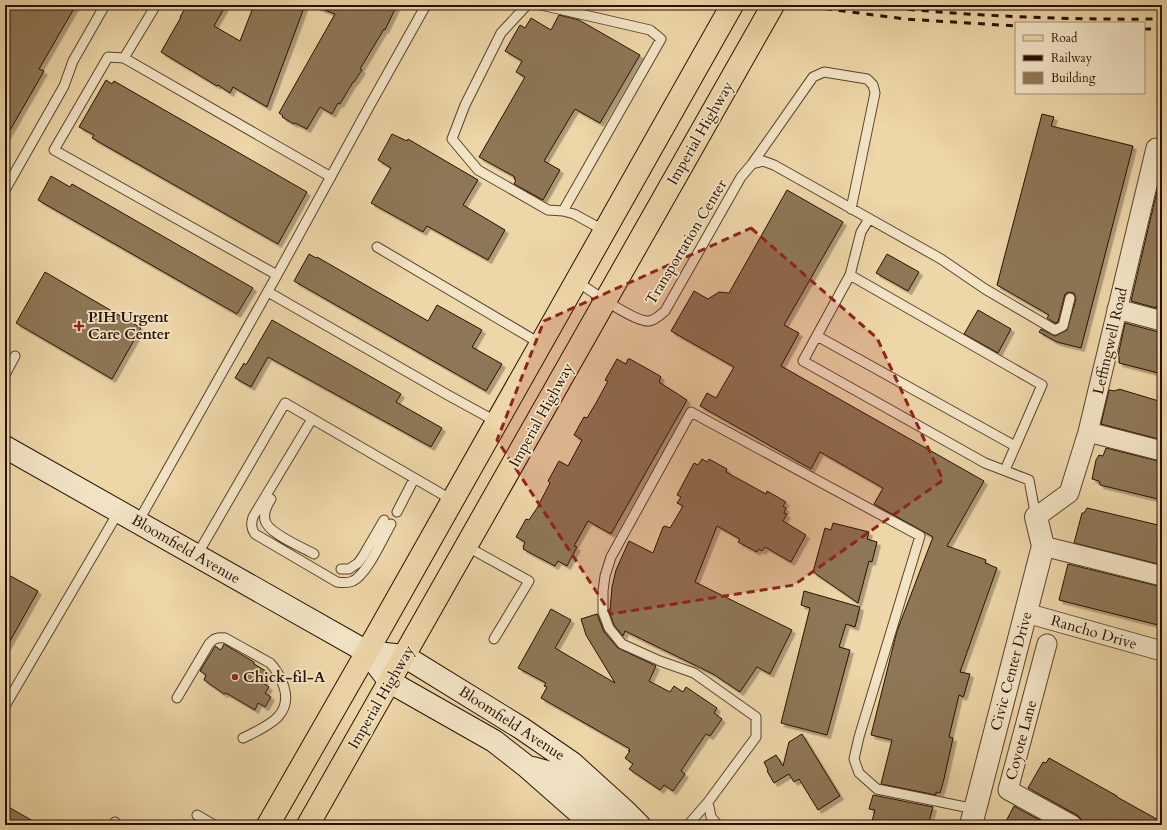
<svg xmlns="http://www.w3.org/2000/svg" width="1167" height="830" viewBox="0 0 1167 830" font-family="Cardo,serif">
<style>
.building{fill:#8e7757;stroke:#271000;filter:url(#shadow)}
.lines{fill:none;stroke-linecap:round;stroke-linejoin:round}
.service-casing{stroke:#58422a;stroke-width:11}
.minor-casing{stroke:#58422a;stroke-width:21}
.tertiary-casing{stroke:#58422a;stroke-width:24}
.secondary-casing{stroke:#271000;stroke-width:24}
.primary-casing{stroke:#271000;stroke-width:24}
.service{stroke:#f3e4c6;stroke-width:9}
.minor{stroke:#f3e4c6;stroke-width:19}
.tertiary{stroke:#f3e4c6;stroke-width:22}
.secondary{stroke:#f3e4c6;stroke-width:22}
.primary{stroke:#edd6a8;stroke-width:22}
.rail{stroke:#271000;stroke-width:3;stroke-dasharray:7 7;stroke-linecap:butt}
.marked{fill:#8f2418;fill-opacity:0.2;stroke:#8f2418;stroke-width:3;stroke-dasharray:8 5;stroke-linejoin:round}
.poi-dot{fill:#8f2418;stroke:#f3e4c6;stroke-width:1.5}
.labels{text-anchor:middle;stroke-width:3.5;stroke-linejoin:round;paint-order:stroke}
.street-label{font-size:15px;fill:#271000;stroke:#f3e4c6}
.poi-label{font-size:15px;font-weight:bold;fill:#271000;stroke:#f3e4c6;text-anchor:start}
</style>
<defs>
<filter id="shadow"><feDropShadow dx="3.5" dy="3.5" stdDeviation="0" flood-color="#0004"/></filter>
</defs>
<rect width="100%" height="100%" fill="#edd6a8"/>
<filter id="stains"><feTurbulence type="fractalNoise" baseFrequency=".005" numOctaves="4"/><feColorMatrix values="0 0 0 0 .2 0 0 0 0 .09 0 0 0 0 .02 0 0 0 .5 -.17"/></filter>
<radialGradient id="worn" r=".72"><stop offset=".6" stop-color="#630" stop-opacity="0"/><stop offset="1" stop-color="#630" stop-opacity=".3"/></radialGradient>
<path class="building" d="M5,5h71l-37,64 5,2 -39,68z
M187,5h39l-12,21 26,15 14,-36h51l-38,102 -34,-20 -3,6 -12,-8 -1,1 -56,-34 20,-35h-1z
M314,5h83l-12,25 -1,-1 -24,40 2,1 -8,12h-1l-13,22 -2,-1 -6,11 -12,-7 -13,22 -12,-6 -1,1 -12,-7 1,-1 -4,-3 56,-99 -21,-8z
M559,15l20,5 61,35 -40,68 -25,-14 -31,52 16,9 -17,30 -29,-16 2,-4 -2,-1 1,-2 -36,-20 46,-80 -9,-5 6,-11 -17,-10 15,-26 5,3 6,-10 20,12z
M106,80l6,4 2,-3 193,111 -29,52 -186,-106 2,-3 -15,-8z
M1042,114l12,3 -3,9 82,20 -52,202 -24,-6 -18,-10 2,-3 14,7 12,-6 9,-31 -2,-6 -5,-1 -4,2 -7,28 -3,1 -8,-5 2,-3 -52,-30z
M392,134l15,7 1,-2 70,41 -15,25 42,25 -17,30 -61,-34 -4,6 -52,-29 20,-35 -13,-8z
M1162,170v138l-6,-2v2l-25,-7z
M51,176l19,11 2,-3 181,104 -16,26 -199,-114z
M787,190l56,32 -59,103 15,8 -18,33 203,115 -37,65 34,12 5,2 -1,3 12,5 -37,104 10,2 -6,21 -1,2 -4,-2 -10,42 4,1 -9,41 -4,14 -4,-1v3l-55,-11 11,-44 -21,-5 26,-104 36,-94 -59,-33 9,-16 -63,-36 -9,17 -111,-63 7,-13 9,5 18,-31 -63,-36 23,-40 14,8 11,-7 10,1z
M309,254l7,4 1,-1 111,64 9,-16 45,25 -10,17 30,17 -16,27 -192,-110z
M887,254l32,18 -11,19 -32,-18z
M45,272l96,56 -29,51 -96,-56z
M978,310l33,19 -13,24 -34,-19z
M272,320l129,74 -5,8 46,26 -11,19 -163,-90 -17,30 -16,-9 9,-15 2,2z
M1125,323l37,10v41l-43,-11v-7h-1z
M617,359l9,5 2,-5h2l30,17 1,1 -2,5 28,18 -76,134 -23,-13 -14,25 3,1 -10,19 -9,-5 -3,5 -2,-1 -30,-16 1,-1 -1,-1 2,-5 -9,-5 10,-18 3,1 8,-12 13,-25 -2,-2 11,-20 9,5 14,-26 -8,-5 10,-18 3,1 9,-15 12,-22 -3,-1z
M1119,389l43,13v38l-61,-16 8,-34 6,1 1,-1h3z
M1106,448l56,14v38l-62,-15 -1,-4 -7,-2 4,-19 3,-5 4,1z
M702,459l5,3 2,-3 18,10 -1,3 40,22 1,-3 19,11 -3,4 3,2 -2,5 3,1 -4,7 23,14 -15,27 -26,-15 -3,4 -3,-2 -2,3 -19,-10 2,-3 -23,-13 -22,56 97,48 -22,44 -13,-7 -17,25 -27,-18 -88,-43 -2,5 -9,-11 -5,-14 1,-1 2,-23 4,-17 13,-29 24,12 10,-26 2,-1 5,2 13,-22 -6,-3 4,-6 -4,-2 17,-32 4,2z
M1087,508l75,18v39l-88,-22 8,-30h2z
M833,523l36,9 -2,7 10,3 -5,20 -3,-1 -11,42 -45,-31 12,-44 6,2z
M1068,564l94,23v39l-103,-26z
M5,573l33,18 -33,59z
M804,591l56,16 -5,20 -9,-3 -7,23 11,3 -23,85 -46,-12 29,-115 -9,-3z
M551,609l20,11 -16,28 60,35 -29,-48 -5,-16 16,-5 7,18 14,16 38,18 -7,15 21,11 4,-6 9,6 3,-5 31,21 -3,5 8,6 -12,17 -4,-2 -11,16 -14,21 4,3 -12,17 -9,-6 -4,5 -31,-21 4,-5 -8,-6 5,-7h-2l2,-2 -89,-51 6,-11 -3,-1 2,-3 -28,-15z
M224,644l30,18v2l15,9 -6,10 6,4 -4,6 6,4 -6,10 -7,-4 -3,7 -29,-17 -2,1 -20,-14 2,-5 -6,-4 14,-23 1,-2 6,4z
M802,734l38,62 -22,14 -19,-31 -5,3 -5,-8 -15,9 -7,-12 1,-1 -4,-8 12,-7 7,11 6,-24z
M1049,758l68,38v1l45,25v3h-79l-1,-5 -5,-5 -49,-27 15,-26 3,1z
M873,795l60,12 -5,18h-57l4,-15 -6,-1z
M5,805l35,20h-35z
M1014,806l35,19h-45z"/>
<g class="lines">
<g class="service-casing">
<path id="service" d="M527,5l-26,28 -36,72 -13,34 26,31 70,40 15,1 11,3 31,17
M541,5l109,25 11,9 -98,172
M124,58l32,-53
M752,164l11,-3 11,4 167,94 44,30 70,41 8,-4 7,-28
M5,190l59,-104 9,-25 32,-56
M377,247l164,97
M277,275l-223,-125 54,-93 16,1 207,119
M850,275l11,-43 8,-13
M576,281c14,9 59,42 73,40 7,-1 11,-6 16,-10l76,-134 11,-13 61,-87 11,-5 43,7 6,6 2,8 -24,116
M268,292l178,102 51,28
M817,336l198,110
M5,375l10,-19
M312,419l-59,98c-2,7 -2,11 2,17l82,48c6,1 11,1 16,-1 14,-7 30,-43 38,-57
M1005,470l37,-85 -192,-110 -47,86 182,102 44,17 7,37
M271,499c-4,6 -8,13 -6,21 2,13 37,27 49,34
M397,512l17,-33
M138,522l139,-247 93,-170 56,-100
M466,546l63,35 -35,58
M197,555l88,-152 167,97
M341,569h8l9,-6 5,-7 21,-36
M177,698l32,-54c5,-6 9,-7 16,-6l45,25c7,7 11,15 14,24 9,30 -19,40 -41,51
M5,706l114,-195
M708,802l3,15 7,8
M197,815l17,10
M114,825l1,-3
M688,825l20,-23 48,-65v-20l-62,-44 -34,-12 -38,-17 -13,-16 -6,-16v-21l2,-15 6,-19 80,-145 229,124 -61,201 -5,22 5,14 18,16 98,20"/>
</g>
<g class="minor-casing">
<path id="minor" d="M1117,309l45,12
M1088,432l74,19
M1036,517l33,-24 19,-61 68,-284 6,2
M1043,546l119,30
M1026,613l136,38
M1047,644l-39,146 64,35"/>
</g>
<g class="tertiary-casing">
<path id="tertiary" d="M971,825l72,-279 -7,-29"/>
</g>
<g class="secondary-casing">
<path id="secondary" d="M5,447l362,205 37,4 117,72 51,35 54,49 13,13
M367,652l23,30 104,59 32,25 67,59
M533,768l31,9 53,48"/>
</g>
<g class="primary-casing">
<path id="primary" d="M268,825l99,-173 365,-647
M308,825l465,-820"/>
</g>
<use href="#service" class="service"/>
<use href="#minor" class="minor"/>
<use href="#tertiary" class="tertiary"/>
<use href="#secondary" class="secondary"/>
<use href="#primary" class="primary"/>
<path class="rail" d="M797,5l108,14 111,7
M866,5c98,11 198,15 296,14
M1009,5l46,2h107
M1144,29h18"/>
</g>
<path class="marked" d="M751,228l126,110 66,142 -149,105 -183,29 -114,-174 47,-119z"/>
<g class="poi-dot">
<path d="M77 320h4v4h4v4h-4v4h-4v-4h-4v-4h4z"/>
<circle cx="235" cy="677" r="4"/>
</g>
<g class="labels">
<g class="street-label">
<text transform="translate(700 133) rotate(-60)" y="5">Imperial Highway</text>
<text transform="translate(686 242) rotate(-59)" y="5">Transportation Center</text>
<text transform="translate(1110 341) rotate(-77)" y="5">Leffingwell Road</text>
<text transform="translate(541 415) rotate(-61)" y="5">Imperial Highway</text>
<text transform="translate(186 549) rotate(30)" y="5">Bloomfield Avenue</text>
<text transform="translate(1094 632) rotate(16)" y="5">Rancho Drive</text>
<text transform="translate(1011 671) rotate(-75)" y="5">Civic Center Drive</text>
<text transform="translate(381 697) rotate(-60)" y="5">Imperial Highway</text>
<text transform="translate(512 723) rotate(33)" y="5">Bloomfield Avenue</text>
<text transform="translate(1021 740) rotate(-75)" y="5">Coyote Lane</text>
</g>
<g class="poi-label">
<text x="88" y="322">PIH Urgent<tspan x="88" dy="17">Care Center</tspan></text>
<text x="243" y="682">Chick-fil-A</text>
</g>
</g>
<rect width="1167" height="830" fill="none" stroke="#edd6a8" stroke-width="20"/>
<rect x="6" y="6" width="1155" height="818" fill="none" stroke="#271000" stroke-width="2"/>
<rect x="10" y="10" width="1147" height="810" fill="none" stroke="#271000"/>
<rect x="1015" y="22" width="130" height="72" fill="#f3e4c6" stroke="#a18f77"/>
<rect x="1023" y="35" width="20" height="6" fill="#edd6a8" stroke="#a18f77"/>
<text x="1051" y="42" font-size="12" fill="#271000">Road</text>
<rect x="1023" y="55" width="20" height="6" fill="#271000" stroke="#a18f77"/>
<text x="1051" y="62" font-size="12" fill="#271000">Railway</text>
<rect x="1023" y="72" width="20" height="12" fill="#8e7757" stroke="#a18f77"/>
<text x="1051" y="82" font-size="12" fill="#271000">Building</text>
<rect width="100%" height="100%" filter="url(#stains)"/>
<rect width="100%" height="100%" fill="url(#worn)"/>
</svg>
